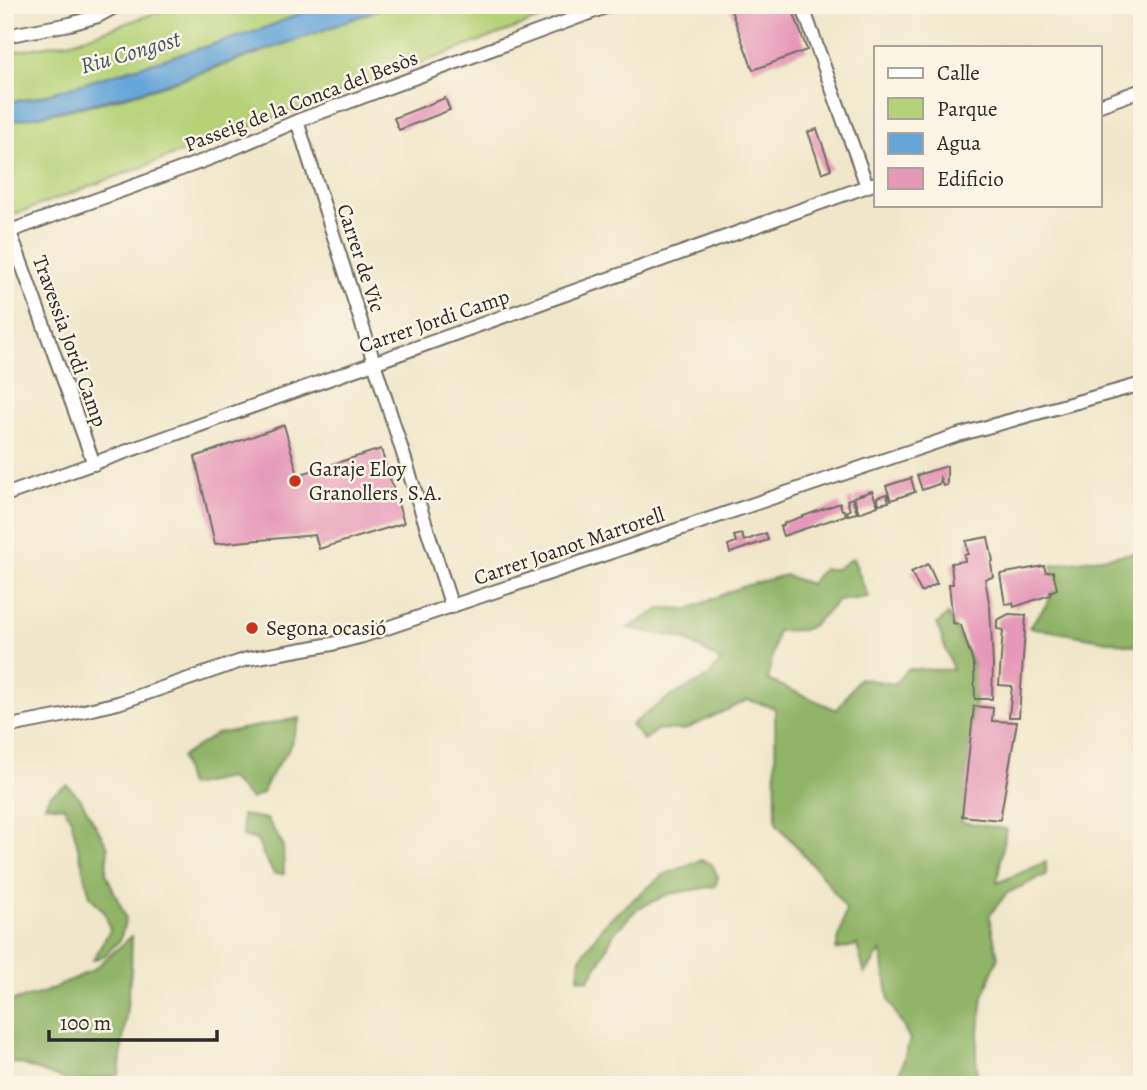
<svg xmlns="http://www.w3.org/2000/svg" width="1147" height="1090" viewBox="0 0 1147 1090" font-family="Alegreya,serif">
<style>
.green{fill:#b5d278;stroke:#707e52;stroke-width:2}
.forest{fill:#90b468;stroke:#5e704a;stroke-width:2}
.water{fill:#66a5d8;stroke:#486882;stroke-width:2}
.building{fill:#e598b8}
.lines{fill:none;stroke-linecap:round;stroke-linejoin:round}
.street-casing{stroke:#706d63;stroke-width:16}
.street{stroke:#fff;stroke-width:12}
.poi-dot{fill:#c8321e;stroke:#fcf5e5;stroke-width:2.5}
.labels{text-anchor:middle;stroke-width:5;stroke-linejoin:round;paint-order:stroke}
.street-label{font-size:21px;fill:#2b2b2b;stroke:#fcf5e5}
.poi-label{font-size:21px;fill:#2b2b2b;stroke:#fcf5e5;text-anchor:start}
.water-label{font-size:23px;font-style:italic;fill:#405668;stroke:#fcf5e5}
</style>
<rect width="100%" height="100%" fill="#fcf5e5"/>
<filter id="ink" filterUnits="userSpaceOnUse"><feTurbulence type="fractalNoise" baseFrequency=".0143" numOctaves="2"/><feDisplacementMap in="SourceGraphic" scale="14" xChannelSelector="R" yChannelSelector="G"/><feConvolveMatrix kernelMatrix="1 2 1 2 8 2 1 2 1" color-interpolation-filters="sRGB"/></filter>
<filter id="wash" filterUnits="userSpaceOnUse"><feTurbulence type="fractalNoise" baseFrequency=".00686" numOctaves="4" result="noise"/><feDisplacementMap in="SourceGraphic" scale="28" xChannelSelector="R" yChannelSelector="G"/><feGaussianBlur stdDeviation="1.57" result="paint"/><feColorMatrix in="noise" values="0 0 0 0 0 0 0 0 0 0 0 0 0 0 0 0 0 1.4 0 .05"/><feComposite in="paint" operator="in"/></filter>
<g filter="url(#wash)">
<rect width="100%" height="100%" fill="#f0e7ca"/>
<path class="green" d="M178,5h144l-65,26 -219,66 -33,6v-50l70,-12z
M390,5h187l-556,207 -16,3v-93c44,-8 94,-17 137,-30 84,-26 166,-56 248,-87z"/>
<path class="forest" d="M1142,552v95l-113,-20c20,-25 27,-28 23,-62z
M853,558l15,39 -30,4 -25,24 -10,5 -26,1 -9,49 69,30 22,-32 35,6 14,-15 45,1 -16,-46 11,-10 30,59 -16,149 44,7 -9,54 49,-21v13l-39,18 -18,23 9,41 -15,40 -7,59 2,29h-82l14,-46 -21,-38 -8,-51 -16,24 -8,-29 -21,5 10,-41 -22,-31 -48,-55 -1,-115 -27,-8 -64,30 -26,-1 -14,11 -13,-15 37,-27 40,-21 13,-16 -37,-22 -56,-11 34,-20 27,1 52,-22 44,-12 25,9 13,-15h13z
M300,718l-11,31 -15,21 -12,23 -11,6 -22,-21 -40,8 -8,-29 35,-23z
M67,785l13,13 28,49 -2,26 20,45 -6,22 -15,15 -12,5 17,-30 -5,-17 -15,-17 -19,-77 -7,-12 -19,-2 5,-10z
M242,815l25,4 16,26 1,29h-10l-11,-20 -6,-14 -14,-4z
M701,860l11,4 6,13 -3,9 -46,8 -32,15 -23,24 -14,29 -12,18 -10,-2 2,-20 26,-36 57,-47z
M132,936l-1,35 -12,104 -45,8 -53,-19 -16,-3v-77l3,18 35,-9 50,-23z"/>
<path class="water" d="M322,5h68l-82,31 -168,56 -101,24 -34,6v-19l33,-6 219,-66z"/>
<g id="blocks">
<path class="building" d="M729,5h62l16,45 -54,20z
M445,98l5,12 -51,20 -5,-12z
M817,129l14,40 -9,4 -14,-41z
M284,425l14,50 83,-26 23,74 -85,26 -4,-14 -100,9 -20,-87z
M947,466v19l-4,1 -3,-8 -1,6 -17,6 -5,-15z
M911,478l4,14 -24,8 -5,-14z
M872,491l6,15 -19,7 -5,-16z
M887,494l2,8 -10,2 -2,-7z
M852,498l5,15 -9,2 -1,-4 3,-1 -3,-10z
M840,503l2,7h2l2,5 -63,21 -3,-9 4,-2v-2z
M766,533l2,7 -38,13 -2,-8 8,-3 -2,-6 8,-2 2,7z
M988,537l5,24 -2,2 2,14 -8,2 5,28 3,58 -1,34h-17l-1,-33 -13,-41 -8,-2 -4,-39h4l-2,-21 14,-2 -1,-6 4,-1 -2,-13z
M928,564l9,20 -16,8 -10,-20z
M1044,566l2,6 7,-1 4,18 -7,3v3l-36,12 -1,-4 -8,1 -5,-30z
M1009,614l17,1 -7,102h-10l3,-31 -13,-1 4,-55 -6,-1v-9z
M974,706l19,2 -1,13 25,1 -17,98 -38,-4z"/>
</g>
</g>
<g filter="url(#ink)">
<use href="#blocks" fill-opacity="0" stroke="#706d63" stroke-width="2"/>
<g class="lines">
<g class="street-casing">
<path id="street" d="M802,5l65,181
M5,36l65,-12 28,-8 20,-11
M1100,105l42,-15
M297,121l155,486
M10,232l84,232
M5,233l206,-75 86,-37 314,-116
M5,495l871,-312
M5,727l62,-12 51,-12 129,-44 85,-15 31,-8 595,-201 184,-51"/>
</g>
<use href="#street" class="street"/>
</g>
</g>
<g class="poi-dot">
<circle cx="295" cy="481" r="7"/>
<circle cx="252" cy="628" r="7"/>
</g>
<g class="labels">
<g class="street-label">
<text transform="translate(301 101) rotate(-21)" y="7">Passeig de la Conca del Besòs</text>
<text transform="translate(361 258) rotate(72)" y="7">Carrer de Vic</text>
<text transform="translate(434 321) rotate(-19)" y="7">Carrer Jordi Camp</text>
<text transform="translate(70 341) rotate(70)" y="7">Travessia Jordi Camp</text>
<text transform="translate(569 546) rotate(-19)" y="7">Carrer Joanot Martorell</text>
</g>
<g class="poi-label">
<text x="309" y="476">Garaje Eloy<tspan x="309" dy="24">Granollers, S.A.</tspan></text>
<text x="266" y="635">Segona ocasió</text>
</g>
<g class="water-label">
<text transform="translate(130 52) rotate(-16)" y="8">Riu Congost</text>
</g>
</g>
<rect width="1147" height="1090" fill="none" stroke="#fcf5e5" stroke-width="28"/>
<rect x="874" y="46" width="228" height="161" fill="#fcf5e5" stroke="#a8a49b" stroke-width="2"/>
<rect x="888" y="68" width="35" height="10" fill="#ffffff" stroke="#a8a49b" stroke-width="2"/>
<text x="937" y="80" font-size="21" fill="#2b2b2b">Calle</text>
<rect x="888" y="98" width="35" height="21" fill="#b5d278" stroke="#a8a49b" stroke-width="2"/>
<text x="937" y="116" font-size="21" fill="#2b2b2b">Parque</text>
<rect x="888" y="133" width="35" height="21" fill="#66a5d8" stroke="#a8a49b" stroke-width="2"/>
<text x="937" y="150" font-size="21" fill="#2b2b2b">Agua</text>
<rect x="888" y="168" width="35" height="21" fill="#e598b8" stroke="#a8a49b" stroke-width="2"/>
<text x="937" y="186" font-size="21" fill="#2b2b2b">Edificio</text>
<path d="M49 1030v10h168v-10" fill="none" stroke="#2b2b2b" stroke-width="3.5"/>
<text x="60" y="1030" font-size="21" fill="#2b2b2b" stroke="#fcf5e5" stroke-width="5" paint-order="stroke">100 m</text>
</svg>
